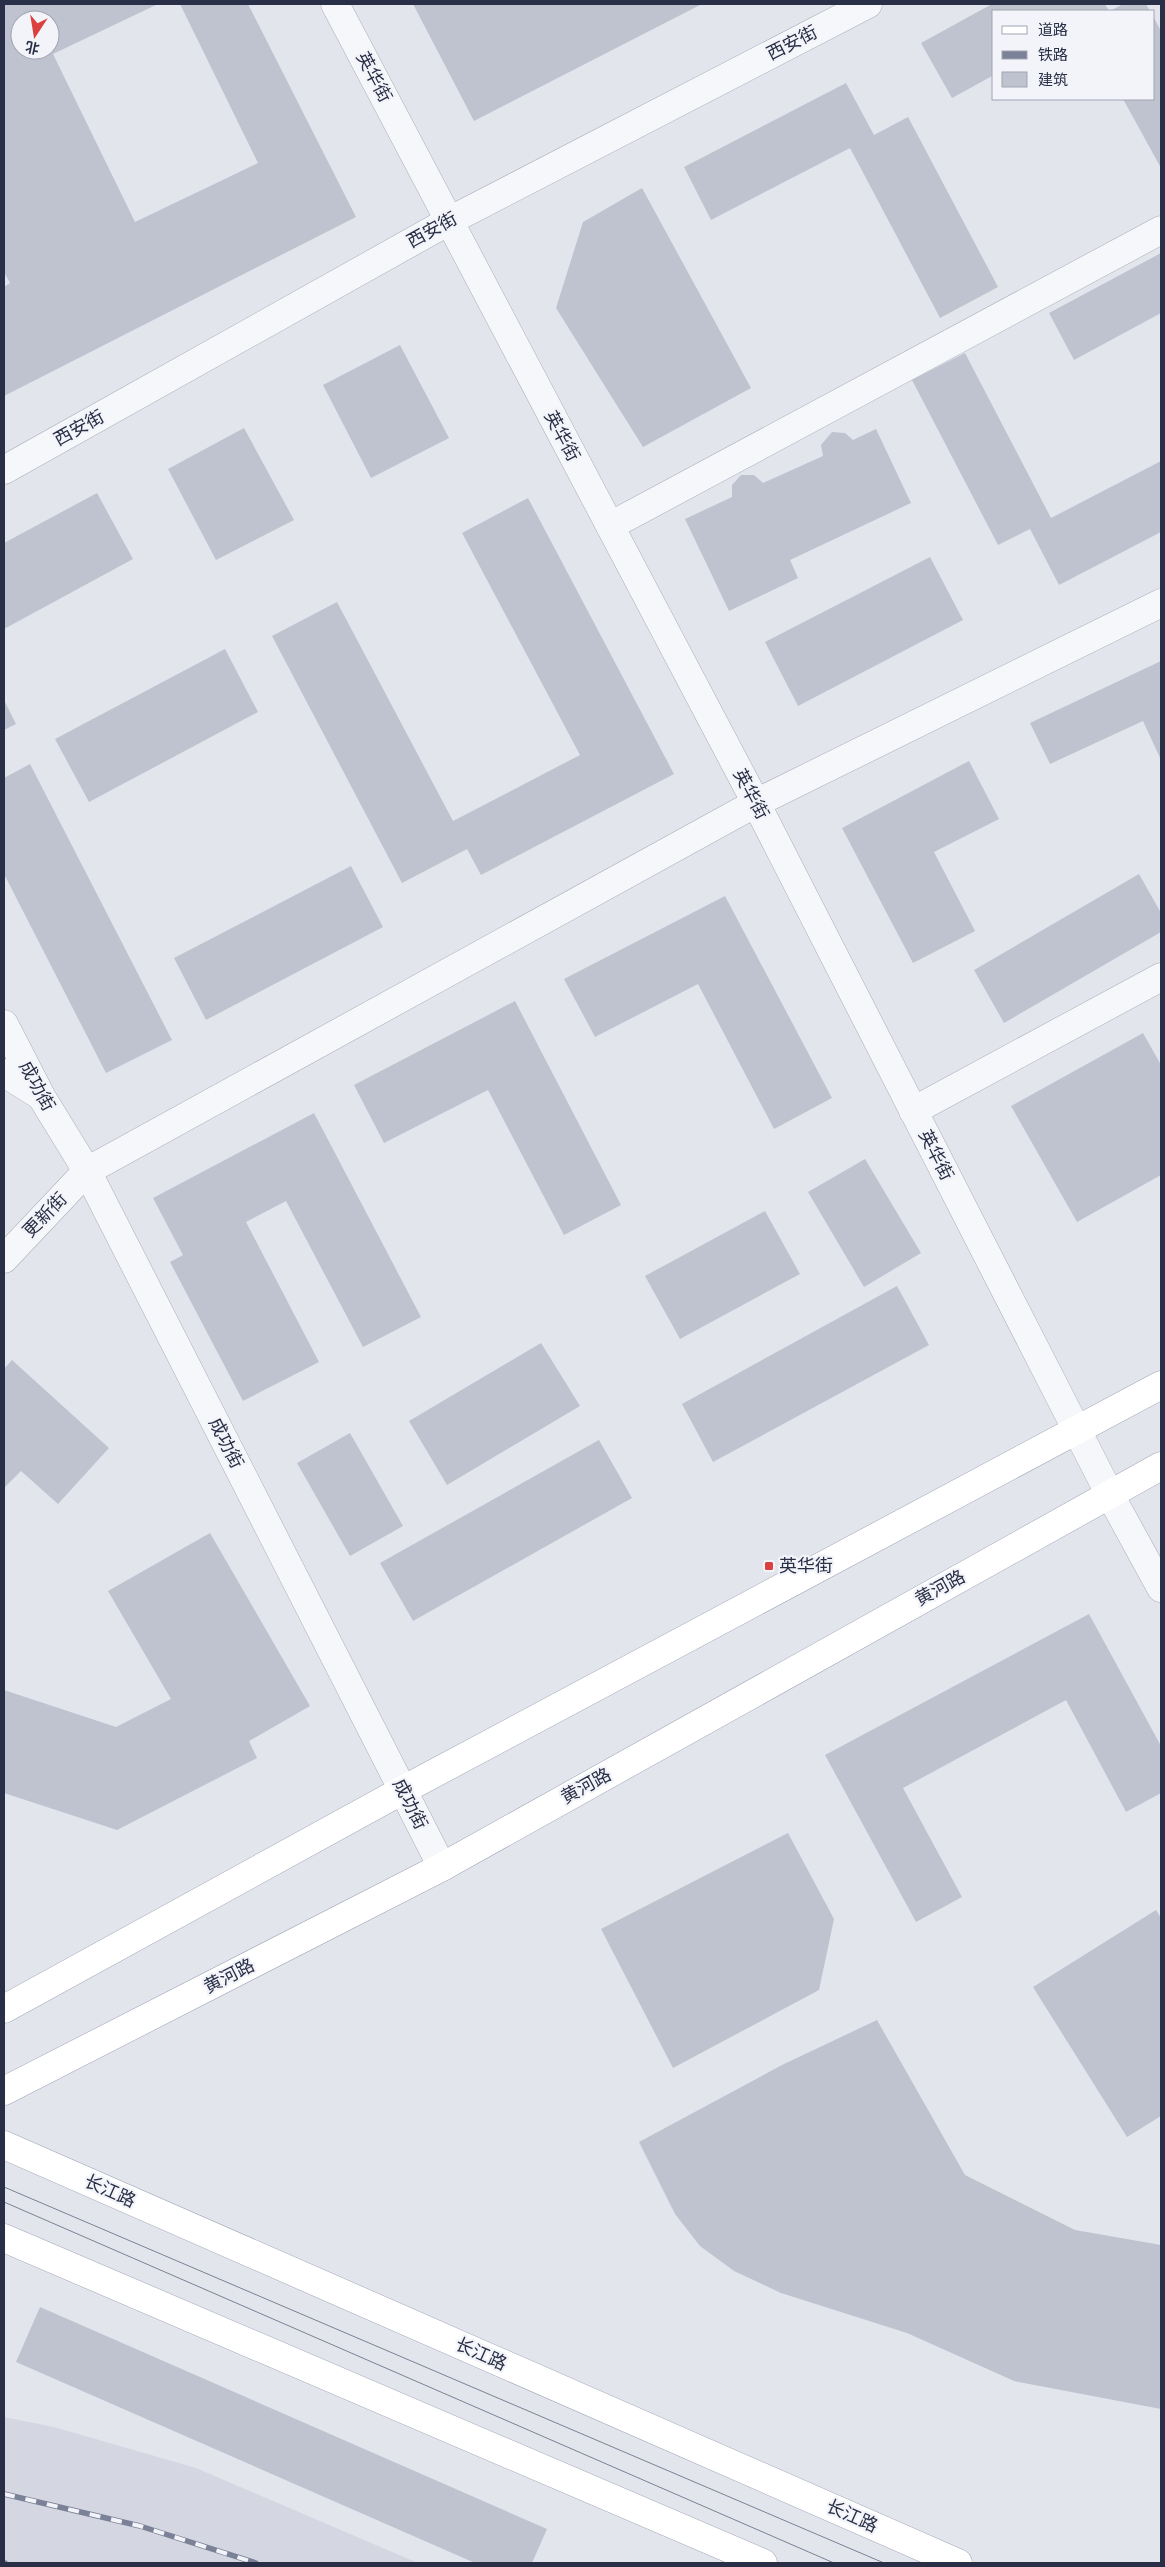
<svg xmlns="http://www.w3.org/2000/svg" width="1165" height="2567" viewBox="0 0 1165 2567" font-family="Poppins,'Noto Sans SC',sans-serif">
<style>
.built{fill:#d4d7e1}
.building{fill:#bfc3d0;fill-rule:evenodd}
.lines{fill:none;stroke-linecap:round;stroke-linejoin:round}
.minor-casing{stroke:#abaeba;stroke-width:29}
.tertiary-casing{stroke:#abaeba;stroke-width:29}
.primary-casing{stroke:#a1a7b9;stroke-width:29}
.minor{stroke:#f6f7fa;stroke-width:28}
.tertiary{stroke:#f6f7fa;stroke-width:28}
.primary{stroke:#fff;stroke-width:28}
.tram{stroke:#7b8197;stroke-width:1}
.rail-casing{stroke:#7b8197;stroke-width:5.5}
.rail{stroke:#f3f4f9;stroke-width:4;stroke-dasharray:11;stroke-linecap:butt}
.poi-dot{fill:#db403e;stroke:#f3f4f9;stroke-width:2}
.labels{text-anchor:middle;stroke-width:4.5;stroke-linejoin:round;paint-order:stroke}
.street-label{font-size:18px;fill:#292f46;stroke:#f3f4f9}
.poi-label{font-size:18px;fill:#292f46;stroke:#f3f4f9;text-anchor:start}
</style>
<rect width="100%" height="100%" fill="#e3e5ec"/>
<path class="built" d="M4,2417l50,10 142,41 222,95h-414z"/>
<path class="building" d="M4,4h154l-105,50 82,168 123,-59 -78,-159h68l108,213 -352,179v-109l6,-4 -6,-11zM20,20h30v30h-30z
M413,4h289l-228,117z
M992,4h113l4,7h-115v64l-42,23 -31,-55z
M1123,4h23l4,7h-40z
M1154,18l7,13v137l-38,-69h31z
M846,83l28,52 34,-18 90,170 -58,31 -90,-170 -139,72 -27,-53z
M642,188l109,200 -108,59 -87,-139 27,-86z
M1161,253v60l-87,47 -25,-47z
M400,345l49,93 -78,40 -48,-93z
M965,353l86,165 110,-57v71l-102,53 -29,-56 -32,16 -86,-165z
M244,428l50,92 -78,40 -48,-91z
M876,429l35,74 -121,57 8,18 -69,33 -44,-92 47,-22v-12l9,-10h13l9,8 60,-27 -2,-11 11,-13 13,1 8,7z
M97,493l36,66 -129,70v-86z
M528,498l146,276 -193,101 -14,-26 -65,34 -130,-247 65,-34 116,219 127,-66 -118,-222z
M930,557l33,63 -165,86 -33,-64z
M225,649l33,63 -169,90 -34,-63z
M1161,661v99l-18,-39 -93,43 -20,-41z
M4,700l12,24 -12,6z
M969,761l30,58 -65,33 41,79 -62,32 -71,-135z
M30,764l142,276 -66,33 -102,-199v-96z
M351,866l32,61 -177,93 -32,-62z
M1139,874l22,39v19l-157,91 -30,-53z
M725,896l107,202 -58,31 -76,-145 -103,53 -31,-58z
M515,1001l106,204 -57,30 -76,-145 -104,53 -30,-58z
M1143,1033l18,32v110l-84,47 -66,-116z
M314,1113l107,204 -58,30 -77,-146 -40,21 73,140 -76,39 -73,-139 13,-7 -30,-57z
M865,1159l56,94 -57,34 -56,-95z
M765,1211l35,63 -120,65 -35,-63z
M897,1286l32,59 -216,117 -31,-58z
M541,1343l39,63 -133,79 -38,-64z
M12,1360l97,88 -51,56 -37,-33 -17,17v-119z
M350,1433l53,93 -53,30 -53,-93z
M599,1440l33,58 -219,123 -33,-58z
M210,1533l100,173 -61,35 8,17 -140,72 -113,-37v-103l112,37 55,-28 -63,-108z
M1089,1614l72,132v47l-35,19 -60,-112 -163,88 59,109 -46,25 -91,-167z
M788,1833l46,86 -15,71 -146,78 -72,-139z
M1156,1910l5,8v198l-34,21 -94,-150z
M877,2020l88,155 110,55 86,15v164l-147,-28 -107,-48 -126,-40 -47,-22 -34,-25 -25,-32 -36,-72 143,-77z
M40,2307l507,222 -15,34h-57l-459,-201z"/>
<g class="lines">
<g class="minor-casing">
<path id="minor" d="M4,470l445,-249 419,-217
M610,526l551,-296
M4,1024l37,72 46,75 355,696
M4,1073l37,23
M913,1111l248,-134
M4,1259l83,-88 669,-368 405,-200"/>
</g>
<g class="tertiary-casing">
<path id="tertiary" d="M335,4l421,799 353,690 52,95"/>
</g>
<g class="primary-casing">
<path id="primary" d="M4,2009l399,-219 758,-405
M4,2091l438,-224 719,-401
M4,2145l954,418
M4,2238l759,325"/>
</g>
<use href="#minor" class="minor"/>
<use href="#tertiary" class="tertiary"/>
<use href="#primary" class="primary"/>
<path class="tram" d="M4,2187l880,376
M4,2202l830,361"/>
<g class="rail-casing">
<path id="rail" d="M4,2494l136,32 116,37
M4,2563h1"/>
</g>
<use href="#rail" class="rail"/>
</g>
<rect class="poi-dot" x="764" y="1561" width="10" height="10" rx="2.5"/>
<g class="labels">
<g class="street-label">
<text transform="translate(792 43) rotate(-27)" y="6">西安街</text>
<text transform="translate(374 77) rotate(62)" y="6">英华街</text>
<text transform="translate(432 230) rotate(-29)" y="6">西安街</text>
<text transform="translate(79 428) rotate(-29)" y="6">西安街</text>
<text transform="translate(562 436) rotate(62)" y="6">英华街</text>
<text transform="translate(751 794) rotate(62)" y="6">英华街</text>
<text transform="translate(37 1086) rotate(61)" y="6">成功街</text>
<text transform="translate(936 1155) rotate(63)" y="6">英华街</text>
<text transform="translate(45 1215) rotate(-46)" y="6">更新街</text>
<text transform="translate(226 1443) rotate(63)" y="6">成功街</text>
<text transform="translate(940 1588) rotate(-29)" y="6">黄河路</text>
<text transform="translate(586 1786) rotate(-29)" y="6">黄河路</text>
<text transform="translate(410 1804) rotate(63)" y="6">成功街</text>
<text transform="translate(229 1976) rotate(-27)" y="6">黄河路</text>
<text transform="translate(110 2191) rotate(24)" y="6">长江路</text>
<text transform="translate(481 2354) rotate(24)" y="6">长江路</text>
<text transform="translate(852 2516) rotate(24)" y="6">长江路</text>
</g>
<g class="poi-label">
<text x="779" y="1572">英华街</text>
</g>
</g>
<rect width="1165" height="2567" fill="none" stroke="#292f46" stroke-width="10"/>
<rect x="992" y="10" width="162" height="90" fill="#f3f4f9" stroke="#a2a5b1"/>
<rect x="1002" y="26" width="25" height="8" fill="#ffffff" stroke="#a2a5b1"/>
<text x="1038" y="35" font-size="15" fill="#292f46">道路</text>
<rect x="1002" y="51" width="25" height="8" fill="#7b8197" stroke="#a2a5b1"/>
<text x="1038" y="60" font-size="15" fill="#292f46">铁路</text>
<rect x="1002" y="72" width="25" height="15" fill="#bfc3d0" stroke="#a2a5b1"/>
<text x="1038" y="85" font-size="15" fill="#292f46">建筑</text>
<g transform="translate(35 35) rotate(192)"><circle r="24" fill="#f3f4f9" stroke="#a2a5b1"/>
<path d="M0-4L9 19L0 12L-9 19Z" fill="#db403e"/>
<text y="-8" font-size="14" font-weight="bold" text-anchor="middle" fill="#292f46">北</text>
</g>
</svg>
